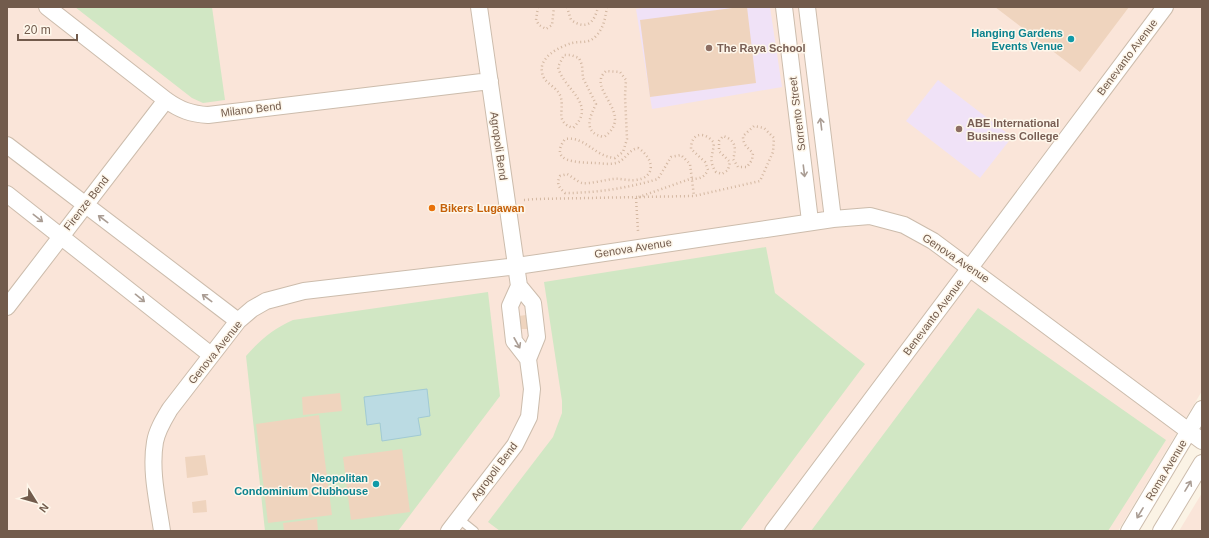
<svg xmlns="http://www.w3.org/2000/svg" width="1209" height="538" viewBox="0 0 1209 538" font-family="Arial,sans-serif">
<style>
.commercial{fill:#fae5d9}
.education{fill:#f0e2f7}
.green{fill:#d1e7c4}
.water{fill:#bbdbe3;stroke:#a1cad4}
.building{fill:#efd4be}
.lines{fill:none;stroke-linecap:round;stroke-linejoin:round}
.lane-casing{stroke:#ccbcac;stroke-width:10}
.street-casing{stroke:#ccbcac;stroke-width:18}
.path{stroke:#d3b7a1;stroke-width:2.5;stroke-dasharray:1 3;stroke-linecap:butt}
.lane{stroke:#fff;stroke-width:8}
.street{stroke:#fff;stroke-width:16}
.oneway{stroke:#aa9d94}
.culture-dot{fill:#0f9aa8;stroke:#fef7eb;stroke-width:1.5}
.education-dot{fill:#8d6e63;stroke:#fef7eb;stroke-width:1.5}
.food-dot{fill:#e8710a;stroke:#fef7eb;stroke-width:1.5}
.labels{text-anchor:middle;stroke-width:3;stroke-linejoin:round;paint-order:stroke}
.culture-label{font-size:11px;font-weight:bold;fill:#0d838f;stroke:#fef7eb;text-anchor:end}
.education-label{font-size:11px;font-weight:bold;fill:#785e54;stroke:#fef7eb;text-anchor:start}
.street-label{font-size:11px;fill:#725b4c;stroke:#fef7eb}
.food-label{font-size:11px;font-weight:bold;fill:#c56008;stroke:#fef7eb;text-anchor:start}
</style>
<rect width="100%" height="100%" fill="#fbf3e5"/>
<path class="commercial" d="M7,7h1195v384l-84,140h-1111z
M1202,493v38h-23z"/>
<path class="education" d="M650,7h120l12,80 -130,22 -16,-100z
M938,80l74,57 -32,41 -74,-57z"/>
<path class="green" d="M75,7h137l13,93 -22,3 -11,-5z
M766,247l9,46 90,71 -125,167h-240l-12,-9 65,-85 9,-24v-12l-18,-119z
M488,292l12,104 -102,135h-133l-19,-175c14,-16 27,-27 47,-36z
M978,308l188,132 -58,91h-297z"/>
<path class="water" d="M427,389l3,27 -12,2 3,17 -39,6 -2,-18 -13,2 -3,-28z"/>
<path class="building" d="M740,7h7l9,76 -106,14 -10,-77z
M995,7h134l-49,65z
M526,315l2,14h-8l-1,-13z
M340,393l2,18 -39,4 -1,-18z
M319,415l13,100 -64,8 -12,-99z
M402,449l8,63 -59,8 -8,-63z
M205,455l3,20 -21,3 -2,-21z
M206,500l1,12 -14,1 -1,-11z
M317,519l1,12h-34l-1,-8z"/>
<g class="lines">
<g class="lane-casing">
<path id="lane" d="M459,519l15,12"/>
</g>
<g class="street-casing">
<path id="street" d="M47,7l119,93c14,10 25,14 42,15l282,-34
M479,7l40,279 -9,20 2,17 2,18 14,18
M784,7l26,214
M807,7l26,212
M7,145l231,176
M7,194l204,161
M7,307l159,-207
M162,531c-4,-28 -12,-60 -7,-89 2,-12 9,-23 15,-33l68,-88 14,-12 14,-8 38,-10 213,-25 316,-47 37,-3 34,9 29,16 269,200
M449,531l66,-86 14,-28 3,-28 -4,-30 9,-22 -4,-34 -14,-17
M773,531l392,-524
M1129,531l73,-122
M1161,531l41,-68"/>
</g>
<path class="path" d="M538,7l-2,13 3,5 7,4 6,-4 2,-18
M567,7l4,13c15,10 23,4 27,-13
M607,7c-2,12 -3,21 -12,30 -7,7 -15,4 -23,6 -13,4 -33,14 -30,29 1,12 16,14 19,26 3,13 -6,24 12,30 25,-24 -10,-39 -15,-61l6,-12h7l8,3 3,7 1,13 13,26c-7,14 -13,29 8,33 28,-20 -7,-42 -3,-58 0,-3 3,-6 5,-8l14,1 6,8 -1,16 2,43 -4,13 -8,6c-22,-2 -29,-22 -50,-19 -17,24 13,23 29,24 6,0 15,2 22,0 9,-2 12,-13 22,-15 16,10 19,30 -3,32 -7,1 -14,-2 -22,-1 -9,1 -22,5 -31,4 -4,-1 -11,-7 -15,-9l-7,2c-4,9 -1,11 5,17 32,0 63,-5 93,-14l13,-22 10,-2 9,9 4,32
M636,198l2,33
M524,200l11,-1 159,-3 66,-15 13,-29 1,-14 -10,-10 -10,-2 -11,10c0,9 4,11 10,17l-1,7 -5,7h-9l-5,-8c4,-12 2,-19 -10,-23l-4,5v10l11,11 -2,8 -6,4 -6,-2c-8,-11 -3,-17 -2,-29 -9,-12 -23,-11 -23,6l14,13 3,8c-4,8 -9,9 -18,9l-54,19"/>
<use href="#lane" class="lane"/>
<use href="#street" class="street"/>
</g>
<defs><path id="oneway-shaft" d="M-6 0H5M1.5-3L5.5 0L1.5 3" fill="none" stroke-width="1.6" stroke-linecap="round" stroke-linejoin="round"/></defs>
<g class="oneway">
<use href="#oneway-shaft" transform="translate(821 124) rotate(-97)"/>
<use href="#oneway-shaft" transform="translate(804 171) rotate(83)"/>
<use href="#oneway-shaft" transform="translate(38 218) rotate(38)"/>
<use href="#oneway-shaft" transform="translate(103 219) rotate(-143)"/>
<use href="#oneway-shaft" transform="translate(140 298) rotate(39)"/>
<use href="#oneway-shaft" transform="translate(207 298) rotate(-143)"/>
<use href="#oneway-shaft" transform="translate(517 343) rotate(61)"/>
<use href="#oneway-shaft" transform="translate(1188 486) rotate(-59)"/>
<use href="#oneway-shaft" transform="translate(1140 513) rotate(121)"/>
</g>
<g class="culture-dot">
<circle cx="1071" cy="39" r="4"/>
<circle cx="376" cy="484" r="4"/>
</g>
<g class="education-dot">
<circle cx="709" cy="48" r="4"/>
<circle cx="959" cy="129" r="4"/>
</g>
<circle class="food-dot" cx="432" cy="208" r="4"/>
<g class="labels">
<g class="culture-label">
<text x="1063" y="37">Hanging Gardens<tspan x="1063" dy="13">Events Venue</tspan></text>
<text x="368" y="482">Neopolitan<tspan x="368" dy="13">Condominium Clubhouse</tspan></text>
</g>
<g class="education-label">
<text x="717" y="52">The Raya School</text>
<text x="967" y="127">ABE International<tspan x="967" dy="13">Business College</tspan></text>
</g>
<g class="street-label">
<text transform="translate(1127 57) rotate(-53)" y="4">Benevanto Avenue</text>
<text transform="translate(251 109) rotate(-7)" y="4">Milano Bend</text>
<text transform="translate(797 114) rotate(-97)" y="4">Sorrento Street</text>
<text transform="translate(499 146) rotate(82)" y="4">Agropoli Bend</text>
<text transform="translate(86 203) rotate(-52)" y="4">Firenze Bend</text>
<text transform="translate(633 248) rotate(-9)" y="4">Genova Avenue</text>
<text transform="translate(956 258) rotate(34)" y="4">Genova Avenue</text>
<text transform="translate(933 317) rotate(-53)" y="4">Benevanto Avenue</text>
<text transform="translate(215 352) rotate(-51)" y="4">Genova Avenue</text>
<text transform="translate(1166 470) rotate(-59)" y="4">Roma Avenue</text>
<text transform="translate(494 471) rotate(-53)" y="4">Agropoli Bend</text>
</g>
<g class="food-label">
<text x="440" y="212">Bikers Lugawan</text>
</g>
</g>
<rect width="1209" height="538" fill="none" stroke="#725b4c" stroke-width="16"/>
<g transform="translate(36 502) rotate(127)" stroke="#fef7eb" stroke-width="3" paint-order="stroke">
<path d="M0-3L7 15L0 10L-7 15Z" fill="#725b4c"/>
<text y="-6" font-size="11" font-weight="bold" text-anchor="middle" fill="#725b4c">N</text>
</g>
<path d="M18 34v6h59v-6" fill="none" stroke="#725b4c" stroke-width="2"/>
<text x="24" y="34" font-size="12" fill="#725b4c" stroke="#fef7eb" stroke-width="3" paint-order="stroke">20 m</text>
</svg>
